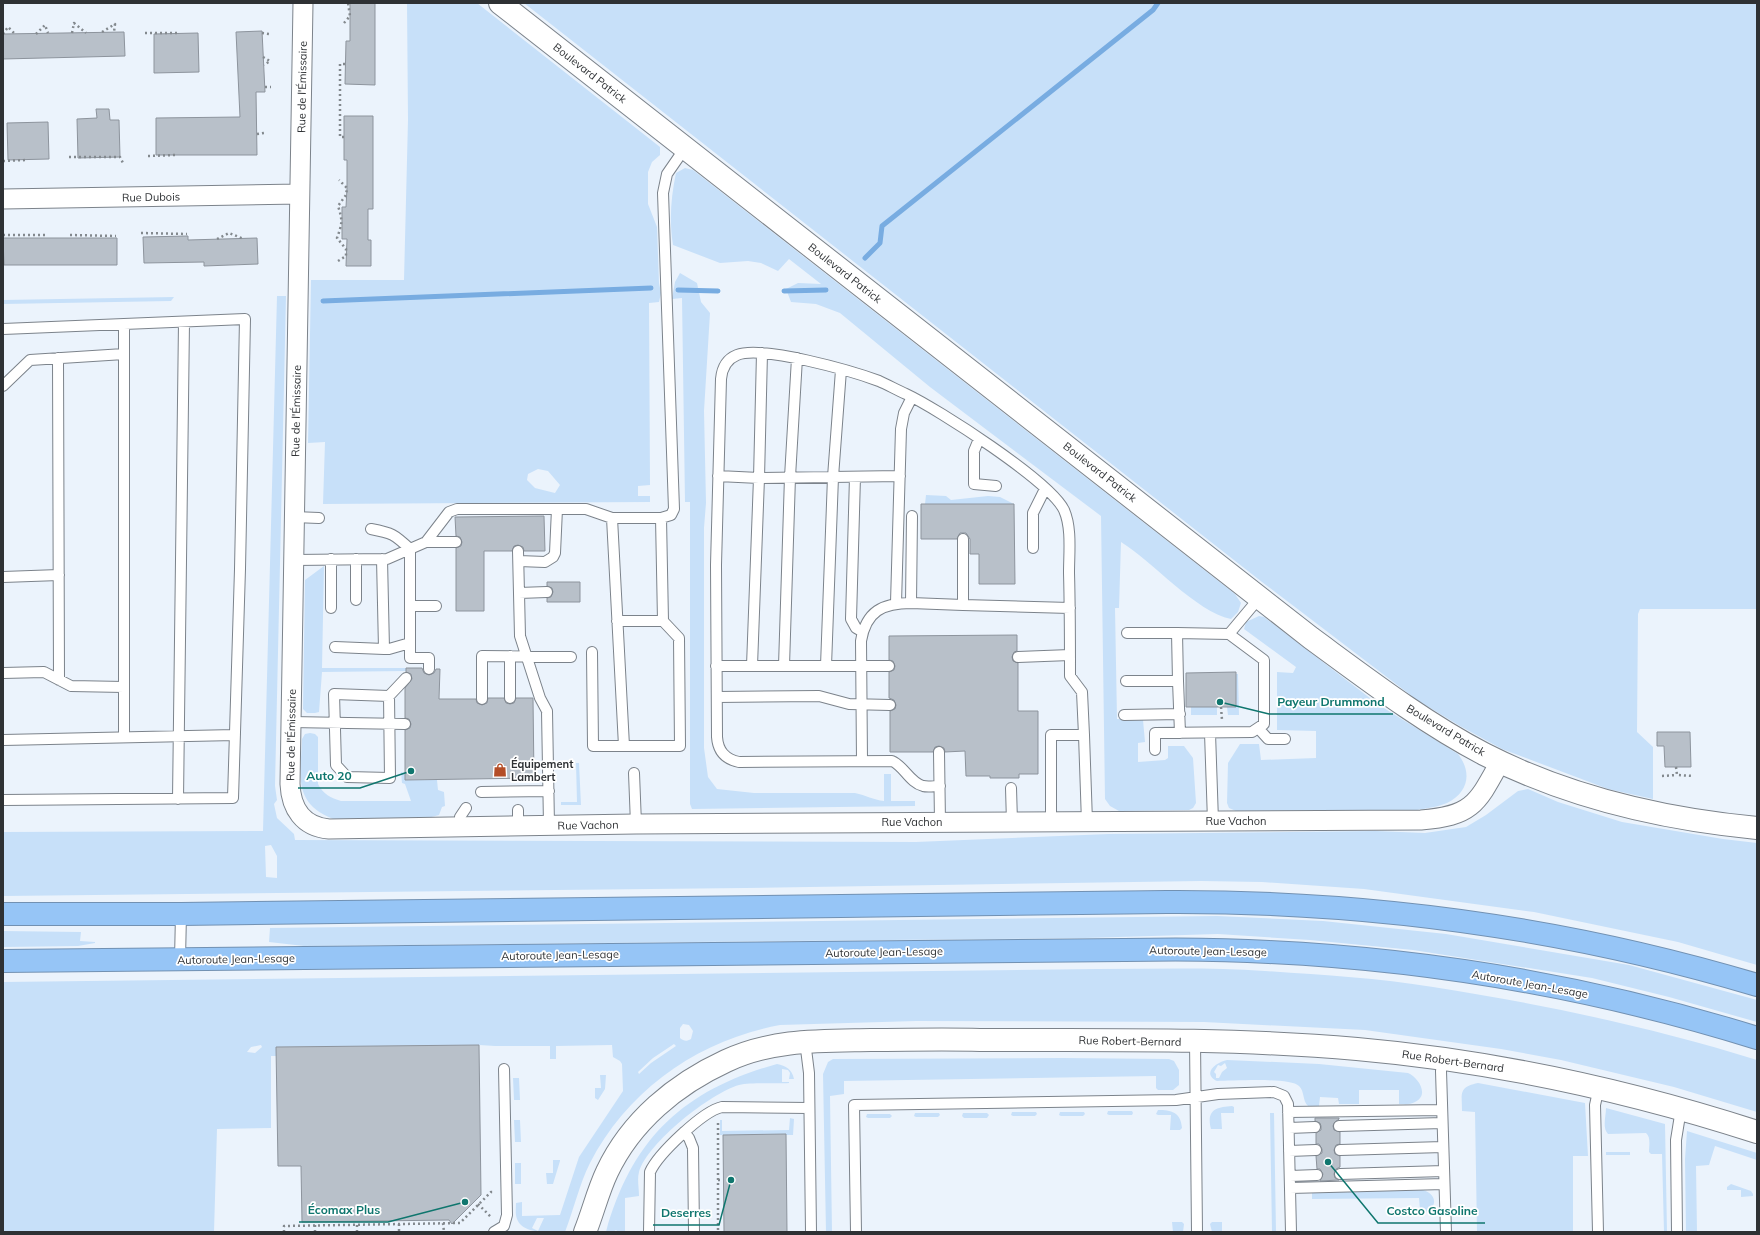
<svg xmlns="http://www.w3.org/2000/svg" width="1760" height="1235" viewBox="0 0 1760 1235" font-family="Mulish,sans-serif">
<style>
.green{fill:#c7e0f9;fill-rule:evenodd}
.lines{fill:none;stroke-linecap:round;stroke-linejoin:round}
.stream{stroke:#78ace1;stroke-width:5}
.building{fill:#b8c0c9;stroke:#8d949d}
.service-casing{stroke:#7c838b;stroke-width:12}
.minor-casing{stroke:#7c838b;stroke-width:21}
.tertiary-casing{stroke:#7c838b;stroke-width:24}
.motorway-casing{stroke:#7291b2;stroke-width:24}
.path{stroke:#83898e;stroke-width:2.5;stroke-dasharray:2 3;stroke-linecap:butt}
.service{stroke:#fff;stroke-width:10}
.minor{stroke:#fff;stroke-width:19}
.tertiary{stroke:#fff;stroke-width:22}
.motorway{stroke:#96c5f6;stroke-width:22}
.labels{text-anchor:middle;stroke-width:3.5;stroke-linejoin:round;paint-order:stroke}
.street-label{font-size:11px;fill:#2e3134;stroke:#fff}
.poi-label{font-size:11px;font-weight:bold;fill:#2e3134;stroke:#fff;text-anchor:start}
.leader{fill:none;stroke:#0f766e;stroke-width:1.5}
.callout-dot{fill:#0f766e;stroke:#fff;stroke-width:1.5}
.callout-label{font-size:12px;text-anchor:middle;font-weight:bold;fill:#0f766e;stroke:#fff;stroke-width:3.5;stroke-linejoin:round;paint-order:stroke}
</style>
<rect width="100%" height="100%" fill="#ebf3fc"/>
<path class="green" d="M407,3h70l183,144v8l-8,7 -4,10v32l9,23 2,56 2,10 -2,9 -10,1 1,182 -12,1v10h12v6l-327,2 2,-62 -17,1 3,-163h93l4,-160zM538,469l10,2 12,14 -5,8 -20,-5 -8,-8 1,-6z
M524,3h1233v606h-117l-2,5 -1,118 16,15v52l-45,-10 -106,-40 -42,-23 -43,-26 -155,-118z
M685,168l8,2 542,424 6,9 -3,9 -7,7c-35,-7 -79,-58 -110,-77l-2,66h-4l2,111 26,1 2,22 -7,1v19l27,-2 3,-2v-12h16l9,12 3,45 -3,5 -4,2 -70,1 -9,-5 -5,-7 -4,-283 -171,-129 -90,-74 -24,-9 -25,-2 -5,-13 12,-6 23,1 -32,-25 -11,12 -17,-8 -13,-2 -28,2 -47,-18c-4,-25 -2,-48 3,-72z
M680,273l17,10 4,19 9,11 -6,98 2,92 -2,25v220l4,29 9,12 37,4h101c11,2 18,7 29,8v-27h7v27h24v5l-223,3 -2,-5v-302h-5l-3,-204 -10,1 3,-17z
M277,296h9l-11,490 2,14 -3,4 3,14 17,16 1,6 621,2 193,-8 267,-3 49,2 41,-6 20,-12 32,-24 10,-2 30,13 64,20 101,17 34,4v122l-79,-23 -144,-30 -170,-23 -102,-7 -61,-1 -456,7 -742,8v-64l260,-1zM271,845l6,11v22l-11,-1 -1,-31z
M174,297l-3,4 -168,3v-4z
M926,495l20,1 5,4 37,-4 12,1 14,7h-89z
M324,566l-2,102h84v3l-84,1 -3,40 -4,1h-8l-4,-4 2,-129z
M1259,616l5,1 115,88 79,49c14,18 11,38 -11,49 -9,4 -20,5 -30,7l-181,1 -7,-3 -2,-5 1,-40 12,-19h19l2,16 55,-2v-27l-39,-1v-58l16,1 3,-6 -52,-38 2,-7z
M1236,674h2l1,41h-11l-1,-8z
M1191,707h26v8h-26z
M310,733l5,1 3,3v47c5,10 13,14 23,17h70l-6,-17 -3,-1 -1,-11 4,1v7h32l1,10 6,2 1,14 -3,1 -3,8 -11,3 -95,1c-41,-17 -32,-43 -31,-80l3,-5z
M576,763h3l2,42h-20v-3h16z
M1217,916l106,5 123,13 183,31 128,35v22l-88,-25 -77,-19 -179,-28 -103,-10 -92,-6 -133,4 -781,8 -35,-4 1,-14z
M3,931l78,1 -1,9 15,1v1l-17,3 -75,1z
M1097,969c56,0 112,-2 168,2 56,4 112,7 168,16 109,17 218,40 324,73v52l-83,-25 -113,-27 -60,-11 -136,-19 -161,-8 -288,-1 -136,4c-81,15 -152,64 -190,138 -11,22 -16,46 -25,69 -15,0 -42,3 -48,-13 -2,-5 -1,-11 -1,-16l6,-1v14l38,-1 19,-58 44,-66 -1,-27 -2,-3 -7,-4 -1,-12 -56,1v13h-6v-13h-55l-16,-1 -202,2v9h-6v72l-54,1 -3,103h-211v-250zM683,1024l6,1 4,6 -2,8c-5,3 -7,2 -11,-1v-10zM674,1044l2,2 -25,17 -12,11 -1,-2 15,-14zM261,1045l1,2 -7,6 -8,-1 4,-5zM537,1218h7l-6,13 -6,-3z
M1062,1058l107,1 5,2 5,9v15l-6,5h-15l-2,-2v-12l-312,5v13l-14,2 2,136h-6l-3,-158 5,-12 5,-3z
M1227,1060l92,4 89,9c10,4 22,22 7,29 -5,3 -10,2 -16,2v-14h-40v14h-20l-1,-6 -18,-1 -1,9h-11c-6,-6 -3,-14 -9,-20 -9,-9 -67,-5 -82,-5 -16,-8 0,-19 10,-21zM1225,1063l2,5 -5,4 -3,6h-3v-4l-2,-2 4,-7 3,1z
M777,1064c9,2 15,5 17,15h-5l1,-6 -2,-3 -6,-1v13h7v1c-13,1 -38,-1 -50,2 -28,8 -91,57 -100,87 -2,7 0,16 0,24l-14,2v34h-7l-2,-2 -3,2h-7c26,-94 78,-142 171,-168z
M600,1075h6l-1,14 -7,11 -3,-2v-10h6z
M513,1078h6l1,22h-6z
M1478,1083l107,20 3,53h-15v76h-96l-2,-120 -13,-1c0,-17 -4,-24 16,-28z
M1232,1106l2,1v6h-13l1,16h-11c-5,-19 5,-22 21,-23z
M1606,1108l59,16 2,108h-3l-2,-78h-11l-2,-2c0,-6 2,-15 -3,-19l-38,1c-6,-6 -2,-18 -2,-26z
M1158,1110c13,0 23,2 24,18l-2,2h-10l1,-15h-13l-2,-1z
M1108,1111h24l1,2 -1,2h-23l-2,-1z
M1012,1112h24l1,2 -2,2h-22l-2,-1z
M1060,1112h24l1,2 -2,2h-22l-2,-1z
M915,1113h24l1,2 -2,2h-22l-2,-1z
M963,1113h24l2,2 -2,3h-23l-2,-2z
M1270,1113h4l2,119h-4z
M867,1114h23l2,2 -2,2h-22l-2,-1z
M790,1118l4,1 -1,16h-73v-15h2v11l67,-1z
M514,1120h6l1,22h-6z
M1687,1131l70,22v7l-42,-14 -6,19 -13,1 1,66h-11l-1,-73z
M1606,1152h24v3h-24z
M553,1160h7v1l-7,23h-6l-1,-11h7z
M515,1163h6v21h-6z
M1731,1184l20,7 2,3v2l-12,1v-7h-14v-3z
M1419,1189c15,2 22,16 6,23l-5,-2 -1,-12 -107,1v-8z
M1172,1222h10l2,2 -1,8h-10z
M1212,1222h10v10h-10l-2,-8z"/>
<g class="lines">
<path class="stream" d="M865,258l15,-15 2,-17 271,-216 5,-7
M678,290l40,1
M784,291l42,-1
M323,301l328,-13"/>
</g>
<path class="building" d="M350,3h25v82l-30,-1 1,-43h4z
M262,31l3,61h-9l1,63h-101v-37l84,-1 -4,-85z
M124,32l1,24 -122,3v-25z
M198,33l1,39 -45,1v-39z
M96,109h13l1,11h9l1,37 -42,1 -1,-39 20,-1z
M344,116h29v93h-5v31h3v26h-25l1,-27h-5v-32h4l1,-19v-28h-3z
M48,122l1,37 -41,1 -1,-37z
M188,236v4l69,-2 1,26 -54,2v-4l-60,1 -1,-26z
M3,238h114v27h-113z
M921,504h93l1,80h-36v-30h-9v-15l-4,-6h-6l-3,6h-36z
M544,516l1,35h-21l-1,-4 -5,-2 -4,1 -2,5h-28v60h-28v-63l5,-2 1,-4 -2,-5 -4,-1 -1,-19z
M547,582h33v20h-33v-4l4,-1 2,-5 -1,-4 -5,-2z
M1017,635v16l-3,1 -2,5 1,4 5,2v48h20v63h-19v4h-29v-2h-24l-1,-25 -20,1 -1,-4 -5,-2 -4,1 -2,5h-43v-41l5,-2 1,-4 -2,-5 -5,-2v-26l5,-2 1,-4 -2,-5 -4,-1v-24z
M406,668h16l2,5 5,2 5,-2 2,-4h4l-1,30h37l1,4 5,2 5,-2 1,-5h16l2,5 4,1 4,-1 2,-5h17l1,80 -129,2v-50l5,-2 1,-4 -2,-5 -4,-1v-30l7,-9 -1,-5 -5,-2z
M1236,672v35h-50v-34z
M1657,732h33l1,35h-26l-1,-21h-7z
M479,1045l2,150 -29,29 -3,-4 -147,2 -1,-56h-23l-2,-119z
M1315,1118h24v1l-5,4 -1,3 1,4 6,2v12l-4,1 -2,5 1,4 5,2v11l-4,2 -2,5 1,4 4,2 -19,1 3,-7 -3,-5h-3l-1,-13 6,-3v-4l-3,-5h-3v-11l5,-3v-4l-1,-3 -5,-2z
M786,1134l1,98h-63l-1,-97z"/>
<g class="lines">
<g class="service-casing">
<path id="service" d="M3,329l242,-10 -5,250 -7,229 -230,2
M762,353l-3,125 141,-2
M58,358l1,322
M3,386l27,-26 94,-6
M979,439l-5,12v33l22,2
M718,476l41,2 -7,188
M855,477l-4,142 5,9 7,4
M912,516l-1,87 52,2
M294,517l25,1
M612,518l12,228
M661,518l10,-3 3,-6 -11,-316 4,-19 18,-26
M371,529c21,4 23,5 39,20v94l-21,6h-5
M963,539v66l107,3
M426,542l23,-30 8,-3h129l26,9h49l2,103 16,17 1,108h-87l-1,-94
M1033,548v-35l12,-24
M518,551l2,85 20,62 7,13 2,114
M356,559v41
M294,560l93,-1 39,-17h30
M519,561l26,1 8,-5 2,-4 2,-44
M3,577l56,-2
M519,593l28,-1
M896,603l5,-174 3,-16 8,-16
M410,606h26
M331,608v-49
M617,621h46
M1127,633h50
M410,643v15h19v11
M335,647l49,2 -2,-90
M1018,657l52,-2
M716,666h173
M784,666l6,-189 7,-119
M826,666l7,-189 8,-107
M3,673l41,-1 27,14 53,1
M1126,681h52l2,52
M1178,681l-1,-48 52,1 31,-37
M389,696l1,82 -43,-1 -11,-12 -2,-71 55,2 17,-18
M717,697l102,-1 30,8 41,1
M510,698v-42
M482,699v-43l89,1
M1124,715l56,-1
M291,722l114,2
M1258,728l10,11h17
M1210,733l3,88
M124,737v-413
M3,740l232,-5
M1155,750v-17l97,-1 12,-8v-64l-35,-26
M939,752l1,70
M862,761l-1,-120c5,-30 22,-38 50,-38
M634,773l2,51
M940,786c-6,0 -12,1 -17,0 -13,-3 -19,-20 -31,-25l-153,1c-14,-3 -21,-11 -22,-25l-1,-172 5,-186c1,-11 6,-20 16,-24 25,-10 115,16 142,26 9,4 18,9 27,13 32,15 144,87 158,116 8,18 5,43 5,63 1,34 1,69 1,103l12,16 2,43
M1011,788l1,34
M481,792l68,-1
M178,799l6,-477
M518,810v16
M1051,822v-87h33l3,87
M460,827v-10l6,-9
M180,959l1,-45
M805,1041l4,32 2,159
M1195,1041l2,191
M1443,1059l-2,12 5,161
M1288,1112l154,-2
M1339,1126l103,-3
M1289,1128l26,-1
M684,1132l5,6 4,10 1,84
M1340,1150l103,-3
M1289,1151l27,-1
M1340,1174l104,-3
M1290,1176l27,-1
M1290,1188l154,-4
M494,1232l10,-6 3,-11 -3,-146
M649,1232l1,-60c8,-18 53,-61 72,-65l87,1
M856,1232l-2,-127 322,-5 42,-6 56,-2 10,4 4,8 3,128
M1598,1232l-3,-127 4,-18
M1677,1232l-1,-92 5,-31"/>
</g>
<g class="minor-casing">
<path id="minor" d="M303,3l-13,781c1,24 13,43 39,45l307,-5 785,-4c51,-4 56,-16 79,-58
M3,199l296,-5"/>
</g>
<g class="tertiary-casing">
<path id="tertiary" d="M500,3l811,635c56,41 112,84 173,116 86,44 178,65 273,74
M585,1232c8,-20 13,-41 22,-60 24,-51 69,-88 119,-111 47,-22 95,-20 145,-21 36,0 72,-1 109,0 125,0 252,-2 377,9 136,12 270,41 400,83"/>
</g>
<g class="motorway-casing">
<path id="motorway" d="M3,914h178l986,-12c199,-1 400,26 590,83
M3,961l1121,-11c49,-1 97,-1 145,2 165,8 331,37 488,86"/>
</g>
<path class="path" d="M344,23l6,-7 -2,-13
M102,32l13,-8 -1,8
M72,33l2,-10 12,10
M145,33h32
M262,33l7,1
M3,34l5,-7 7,7
M36,34l9,-9 3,8
M263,57l7,4 -6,4
M265,87h6
M257,134l7,-1
M344,137h-4v-73h6
M148,156l28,-1
M69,157h51l3,6
M3,161l24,-1
M141,233l46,1
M3,235h45
M70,235l46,1
M217,239l12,-6 15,6
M338,261l8,-5v-7l-9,-11c5,-14 6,-17 1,-32l8,-11 1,-7 -8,-8
M1221,707l1,13
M1676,767l1,8 16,1
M1662,776l15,-1
M718,1123v109
M718,1180h5
M478,1204l14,14
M443,1223l1,9
M399,1224v8
M315,1225v7
M357,1225v7
M284,1232v-6l176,-3 31,-31h3"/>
<use href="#service" class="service"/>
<use href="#minor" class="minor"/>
<use href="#tertiary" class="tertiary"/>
<use href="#motorway" class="motorway"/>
</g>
<defs>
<g id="shop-bare" transform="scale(1.08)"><path d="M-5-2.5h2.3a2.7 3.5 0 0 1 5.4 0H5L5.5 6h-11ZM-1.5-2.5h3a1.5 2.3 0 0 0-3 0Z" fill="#b44d27" stroke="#fff" stroke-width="2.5" paint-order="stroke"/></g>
</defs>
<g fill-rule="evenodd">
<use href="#shop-bare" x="500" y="770"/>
</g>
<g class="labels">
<g class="street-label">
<text transform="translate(590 73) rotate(38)" y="4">Boulevard Patrick</text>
<text transform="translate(302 87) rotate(-89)" y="4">Rue de l'Émissaire</text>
<text transform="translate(151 197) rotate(-1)" y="4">Rue Dubois</text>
<text transform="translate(845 273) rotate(38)" y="4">Boulevard Patrick</text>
<text transform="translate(296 411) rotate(-89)" y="4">Rue de l'Émissaire</text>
<text transform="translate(1100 472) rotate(38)" y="4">Boulevard Patrick</text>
<text transform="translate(1446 730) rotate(31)" y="4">Boulevard Patrick</text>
<text transform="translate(291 735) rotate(-89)" y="4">Rue de l'Émissaire</text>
<text x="1236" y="825">Rue Vachon</text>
<text x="912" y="826">Rue Vachon</text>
<text transform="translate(588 825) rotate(-1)" y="4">Rue Vachon</text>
<text transform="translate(1208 951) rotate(1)" y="4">Autoroute Jean-Lesage</text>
<text transform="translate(884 952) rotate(-1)" y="4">Autoroute Jean-Lesage</text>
<text transform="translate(560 955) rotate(-1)" y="4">Autoroute Jean-Lesage</text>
<text transform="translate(236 959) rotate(-1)" y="4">Autoroute Jean-Lesage</text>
<text transform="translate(1530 984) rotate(10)" y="4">Autoroute Jean-Lesage</text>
<text transform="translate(1130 1041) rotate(1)" y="4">Rue Robert-Bernard</text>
<text transform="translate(1453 1061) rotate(8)" y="4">Rue Robert-Bernard</text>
</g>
<g class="poi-label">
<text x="511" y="768">Équipement<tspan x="511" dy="13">Lambert</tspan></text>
</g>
</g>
<path class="leader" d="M1220 702L1269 714H1393M411 771L360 788H298M465 1202L388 1222H299M1328 1162L1378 1223H1485M731 1180L719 1225H653"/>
<g class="callout-dot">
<circle cx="1220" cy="702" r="4"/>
<circle cx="411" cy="771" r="4"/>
<circle cx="465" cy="1202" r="4"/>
<circle cx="1328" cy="1162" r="4"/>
<circle cx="731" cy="1180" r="4"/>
</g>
<g class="callout-label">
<text x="1331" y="706">Payeur Drummond</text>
<text x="329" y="780">Auto 20</text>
<text x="344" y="1214">Écomax Plus</text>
<text x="1432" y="1215">Costco Gasoline</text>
<text x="686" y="1217">Deserres</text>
</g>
<rect width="1760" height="1235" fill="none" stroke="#2e3134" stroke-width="8"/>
</svg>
